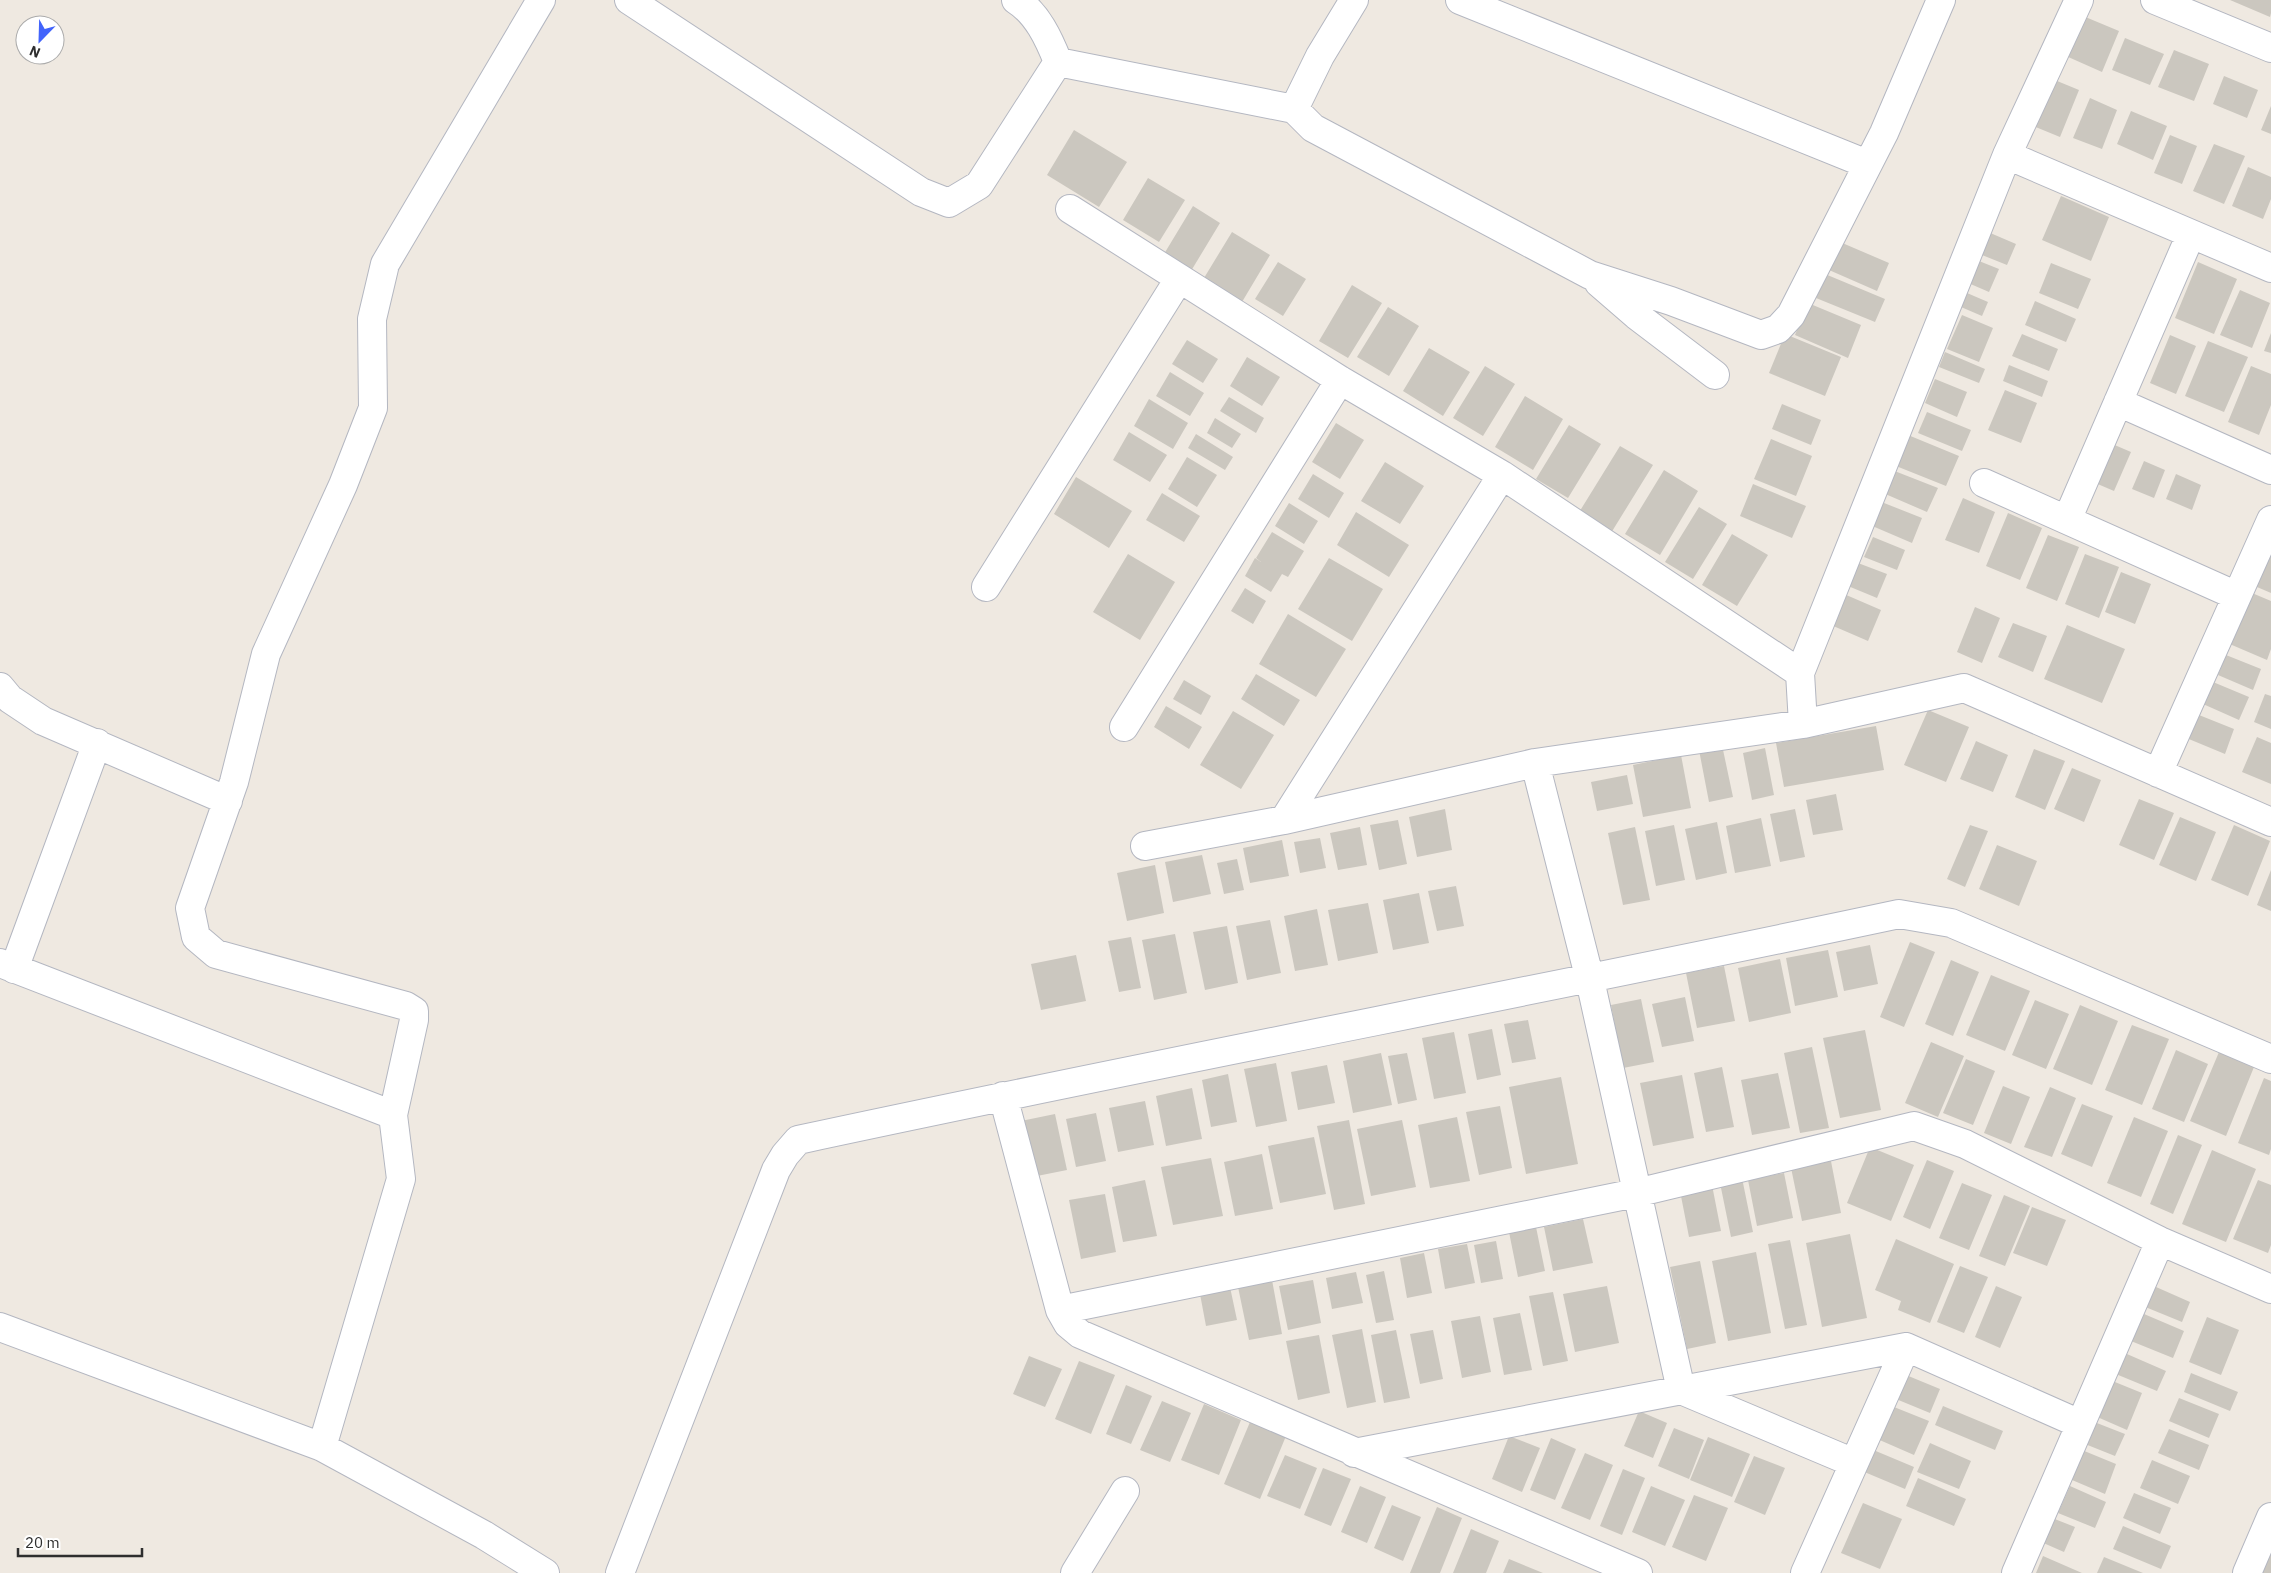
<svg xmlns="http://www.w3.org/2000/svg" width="2271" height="1573" viewBox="0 0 2271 1573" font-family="'IBM Plex Sans',sans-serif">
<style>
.building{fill:#cbc7bf}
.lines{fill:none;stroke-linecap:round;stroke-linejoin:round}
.minor-casing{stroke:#b4b7c1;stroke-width:30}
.minor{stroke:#fff;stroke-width:28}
</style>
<rect width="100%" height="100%" fill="#efe9e1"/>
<path class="building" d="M2230,0h41v13l-1,4z
M2083,16l36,15 -17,41 -36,-16z
M2125,38l39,16 -14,31 -38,-15z
M2174,50l35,14 -15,37 -36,-14z
M2045,76l34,14 -19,47 -34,-14z
M2224,76l34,14 -11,28 -34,-14z
M2090,98l27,12 -15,39 -29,-11z
M2271,106v28l-10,-4z
M2131,111l36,15 -14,34 -36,-16z
M1074,130l53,32 -28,45 -52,-32z
M2170,135l27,11 -15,38 -28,-11z
M2214,144l31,12 -21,48 -31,-13z
M2248,167l23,10v22l-8,20 -31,-13z
M1148,178l37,22 -26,42 -36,-22z
M2061,196l48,21 -18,44 -49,-21z
M1193,206l27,17 -29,48 -27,-17z
M1981,229l35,15 -9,21 -35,-14z
M1232,232l38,23 -28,47 -38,-24z
M1840,242l49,21 -12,28 -48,-21z
M1969,257l30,12 -10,23 -30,-13z
M1278,262l28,17 -23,37 -28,-17z
M2198,262l39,17 -23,55 -39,-16z
M2051,263l40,16 -13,30 -39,-16z
M1825,274l60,25 -10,23 -59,-24z
M1352,285l30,18 -34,55 -29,-17z
M1960,290l28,12 -6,14 -28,-12z
M2240,290l30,13 -18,45 -32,-13z
M2035,301l41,18 -10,23 -41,-17z
M1808,303l53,22 -13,33 -53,-23z
M1388,307l31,19 -30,50 -32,-19z
M1962,315l31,13 -14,34 -32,-13z
M2271,333v20l-7,-2z
M1785,334l56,23 -16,39 -56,-23z
M2022,334l36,15 -9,22 -37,-15z
M2170,335l26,11 -20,48 -26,-11z
M1187,340l31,19 -15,24 -31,-19z
M2208,341l40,16 -24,55 -39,-16z
M1429,348l41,24 -27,44 -40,-25z
M1945,352l40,17 -6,14 -40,-16z
M1247,357l33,20 -18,29 -32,-20z
M2009,365l39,16 -6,16 -39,-16z
M1485,366l30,18 -32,52 -30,-18z
M2251,366l20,8v31l-12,30 -31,-13z
M1170,372l34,21 -14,23 -34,-20z
M1935,379l32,13 -10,25 -32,-14z
M2005,390l32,13 -16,40 -33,-13z
M1525,396l38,23 -30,51 -38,-23z
M1229,397l35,21 -8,15 -36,-22z
M1149,399l39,24 -15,26 -39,-23z
M1782,404l39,16 -10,25 -39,-16z
M1927,412l44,18 -9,21 -44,-18z
M1215,418l26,16 -9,14 -25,-15z
M1336,423l28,17 -24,39 -28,-17z
M1569,425l32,19 -33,54 -32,-19z
M1129,432l38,23 -17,27 -37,-22z
M1196,434l37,23 -8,13 -37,-22z
M1908,435l51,21 -13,30 -50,-20z
M1771,439l41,17 -16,40 -42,-17z
M2110,443l21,9 -17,39 -21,-9z
M1620,446l33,19 -42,68 -33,-19z
M1187,457l30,18 -20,32 -29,-18z
M2144,461l21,9 -11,28 -22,-9z
M1385,462l39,24 -24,38 -39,-23z
M1664,470l34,21 -38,64 -35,-21z
M1892,470l46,18 -11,24 -44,-19z
M1313,474l31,19 -15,25 -31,-19z
M2176,474l25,11 -9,25 -26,-11z
M1076,477l56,34 -23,37 -55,-34z
M1753,484l53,22 -14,32 -52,-22z
M1162,493l38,23 -16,26 -38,-22z
M1963,498l32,14 -16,41 -34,-13z
M1879,501l43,17 -10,25 -42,-18z
M1289,503l29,18 -14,23 -29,-18z
M1699,507l28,17 -34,55 -28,-17z
M1356,512l53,33 -20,32 -52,-32z
M2008,513l34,15 -22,52 -34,-14z
M1272,532l32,19 -16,26 -6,-3 -11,18 -26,-16 10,-18 6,4 -5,-4z
M1732,534l36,21 -31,51 -35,-21z
M2048,535l31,12 -22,54 -31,-13z
M1873,537l32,13 -8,20 -33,-13z
M1128,554l47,28 -35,58 -47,-28z
M2085,554l34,13 -20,51 -34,-14z
M2263,554l8,3v36l-21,-9z
M1329,558l54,31 -31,52 -54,-32z
M1858,563l29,11 -10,24 -29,-12z
M2121,572l30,12 -16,40 -30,-12z
M1245,588l21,13 -13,23 -22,-13z
M2252,593l19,8v48l-4,11 -42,-18z
M1844,594l37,16 -13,31 -37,-16z
M1975,607l25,11 -18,45 -25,-11z
M1288,614l58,35 -30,48 -57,-33z
M2013,623l34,13 -14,36 -35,-15z
M2067,625l58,24 -23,54 -58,-24z
M2226,655l35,14 -8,21 -35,-15z
M1256,674l44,26 -16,26 -43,-27z
M1184,680l27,16 -10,19 -28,-16z
M2213,682l36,15 -10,23 -36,-16z
M2265,694l6,2v33l-17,-7z
M1166,706l36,21 -13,22 -35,-22z
M1928,710l41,17 -23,55 -42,-17z
M1233,711l41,24 -33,54 -41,-24z
M2194,713l40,16 -9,25 -41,-17z
M1876,726l8,44 -100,17 -8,-44z
M2257,737l14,6v41l-29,-12z
M1976,741l32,14 -15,37 -33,-13z
M1722,745l11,52 -24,5 -10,-52z
M1765,748l9,47 -22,5 -9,-47z
M2034,749l31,12 -20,49 -30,-13z
M1681,755l10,53 -48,9 -10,-52z
M2072,768l29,12 -17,42 -30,-13z
M1627,775l6,29 -36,7 -6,-29z
M1836,794l7,36 -30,5 -7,-35z
M2139,799l35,14 -20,47 -35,-15z
M1445,809l7,41 -35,7 -8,-40z
M1795,809l10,48 -25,5 -10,-48z
M2180,817l36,15 -20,49 -37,-16z
M1761,818l10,48 -36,7 -9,-47z
M1398,820l9,44 -28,6 -9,-45z
M1717,822l10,51 -31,7 -11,-51z
M1674,825l11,55 -29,6 -11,-55z
M1970,825l18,6 -23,56 -18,-8z
M2234,825l36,16 -22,55 -37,-16z
M1360,827l7,38 -29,5 -8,-37z
M1635,827l15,73 -27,5 -15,-72z
M1320,838l6,30 -26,5 -6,-31z
M1282,840l7,36 -39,7 -7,-35z
M1997,845l40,16 -18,45 -40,-17z
M1202,855l9,39 -38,8 -8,-40z
M1237,859l7,31 -20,4 -7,-31z
M1155,865l9,48 -37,8 -10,-48z
M2271,870v41l-14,-6z
M1456,886l8,40 -27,5 -9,-40z
M1419,893l10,50 -36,7 -10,-50z
M1368,903l10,50 -40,8 -10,-51z
M1317,909l11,56 -33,6 -11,-55z
M1270,920l11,53 -34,7 -11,-54z
M1227,926l11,57 -33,7 -12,-58z
M1175,934l12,59 -33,7 -12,-60z
M1131,937l10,51 -22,4 -11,-51z
M1910,942l25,10 -31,75 -24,-10z
M1870,945l8,39 -34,7 -8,-39z
M1828,950l10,47 -43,9 -9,-48z
M1076,955l10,46 -45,9 -10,-46z
M1780,959l11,54 -42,9 -11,-54z
M1951,960l28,12 -26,64 -28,-12z
M1724,966l11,55 -38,7 -11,-55z
M1991,975l39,16 -25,60 -39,-16z
M1685,997l9,44 -32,6 -10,-43z
M1641,999l13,63 -31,6 -12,-63z
M2035,1000l34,14 -23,55 -34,-14z
M2080,1005l38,16 -26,64 -39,-16z
M1528,1020l8,39 -24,4 -8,-39z
M2132,1025l37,14 -27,66 -37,-15z
M1492,1029l9,46 -24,5 -9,-46z
M1865,1030l16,80 -41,8 -17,-80z
M1454,1032l12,61 -32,6 -12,-61z
M1931,1042l33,14 -26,61 -33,-14z
M1812,1047l17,81 -29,5 -16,-80z
M2176,1050l32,14 -24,58 -32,-13z
M2219,1052l35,15 -28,69 -36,-15z
M1381,1053l11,52 -39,8 -10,-52z
M1407,1053l10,47 -19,4 -10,-48z
M1966,1059l29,12 -22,54 -30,-12z
M1276,1063l11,58 -31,6 -12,-58z
M1327,1065l8,38 -37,7 -7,-38z
M1722,1067l12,60 -28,5 -12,-59z
M1778,1073l12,55 -38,7 -11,-55z
M1228,1074l9,48 -26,5 -9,-47z
M1682,1075l12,63 -41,8 -13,-63z
M1561,1077l17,87 -52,10 -17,-87z
M2264,1078l7,3v68l-2,6 -31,-12z
M2003,1086l27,11 -19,47 -27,-11z
M2050,1087l26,11 -24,59 -28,-10z
M1192,1088l10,51 -36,7 -10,-50z
M1145,1101l9,44 -36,7 -9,-44z
M2082,1104l31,12 -21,51 -31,-13z
M1500,1106l12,62 -33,7 -13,-63z
M1096,1113l10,48 -30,6 -10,-48z
M1055,1114l12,56 -35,7 -11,-56z
M1457,1117l13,64 -40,7 -12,-63z
M2134,1117l34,14 -27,66 -34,-14z
M1349,1120l16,84 -31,6 -17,-84z
M1402,1120l14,67 -45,9 -14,-67z
M2178,1135l24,10 -29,69 -23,-10z
M1314,1137l12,57 -46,9 -12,-57z
M1870,1147l44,18 -23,56 -44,-18z
M2212,1150l44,19 -30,73 -44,-18z
M1262,1154l11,55 -38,7 -11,-54z
M1830,1156l11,57 -39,8 -12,-58z
M1211,1158l12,58 -50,9 -12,-58z
M1927,1160l27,11 -24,58 -27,-12z
M1784,1173l9,45 -36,8 -9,-46z
M1742,1178l11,54 -22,5 -11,-54z
M1145,1180l12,56 -34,6 -11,-55z
M2258,1180l13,5v60l-3,8 -35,-14z
M1962,1183l30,12 -23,55 -30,-12z
M1712,1185l9,46 -32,6 -9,-46z
M1105,1194l11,58 -35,7 -12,-59z
M2004,1195l26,11 -25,60 -26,-10z
M2032,1207l34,13 -19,46 -34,-13z
M1583,1219l10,44 -40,8 -9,-44z
M1536,1227l9,44 -27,6 -9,-45z
M1850,1234l17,84 -45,9 -16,-84z
M1896,1239l58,25 -24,59 -32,-13 3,-9 -26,-11z
M1790,1240l17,85 -22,4 -17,-85z
M1496,1241l7,38 -22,4 -7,-38z
M1467,1244l8,39 -30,6 -7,-40z
M1756,1252l15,81 -43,8 -16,-80z
M1424,1253l8,40 -25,5 -7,-40z
M1700,1261l16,82 -29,6 -17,-82z
M1960,1266l28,11 -24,56 -27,-11z
M1384,1271l10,49 -18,3 -10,-48z
M1356,1272l7,31 -31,6 -6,-31z
M1272,1280l10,54 -33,6 -11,-53z
M1313,1280l8,43 -33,7 -9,-44z
M2147,1283l43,19 -8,20 -44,-18z
M1607,1286l12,57 -44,9 -12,-58z
M1996,1286l26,11 -22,51 -25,-11z
M1230,1287l7,33 -31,6 -6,-32z
M1553,1292l15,69 -25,5 -14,-70z
M2137,1311l47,20 -11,27 -47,-19z
M1520,1313l12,57 -28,5 -11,-57z
M1480,1316l11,56 -29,6 -11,-57z
M2207,1317l32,13 -18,45 -32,-13z
M1362,1329l14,73 -29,6 -15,-73z
M1396,1330l14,68 -26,5 -13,-68z
M1433,1330l10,49 -23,5 -10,-50z
M1319,1335l11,58 -32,7 -12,-59z
M2120,1351l46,20 -9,20 -46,-19z
M1029,1356l33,13 -17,38 -32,-13z
M1079,1361l36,14 -24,59 -36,-15z
M2191,1373l47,19 -8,19 -46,-19z
M1906,1375l34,14 -10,24 -34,-14z
M2110,1380l32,13 -15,37 -32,-14z
M1126,1385l26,11 -21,48 -25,-10z
M2179,1398l40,16 -10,24 -40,-17z
M1162,1401l29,12 -21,49 -30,-12z
M1204,1404l37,16 -22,55 -38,-15z
M1889,1405l40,16 -15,34 -39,-17z
M1943,1406l60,25 -8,19 -60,-25z
M1639,1411l28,12 -14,35 -29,-12z
M2084,1418l41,16 -10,22 -40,-16z
M1250,1422l36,14 -26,63 -36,-15z
M1674,1428l30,12 -15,39 -31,-13z
M2169,1429l40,16 -10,25 -41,-17z
M1509,1436l31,12 -18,44 -30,-13z
M1708,1437l42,17 -18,43 -42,-17z
M1551,1438l25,11 -21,51 -25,-10z
M1930,1443l41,18 -12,28 -42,-17z
M2077,1448l39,16 -11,30 -40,-17z
M1871,1449l43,18 -9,22 -43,-18z
M1585,1453l28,12 -23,55 -29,-12z
M1285,1455l32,13 -17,41 -33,-13z
M1754,1456l31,12 -20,47 -31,-13z
M2152,1460l38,16 -12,28 -38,-16z
M1323,1468l28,11 -20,47 -27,-11z
M1623,1469l22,9 -23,57 -22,-9z
M1918,1478l48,21 -12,27 -48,-20z
M1360,1486l26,11 -19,46 -26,-11z
M1651,1486l34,14 -20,46 -33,-14z
M2070,1486l36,16 -11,26 -37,-15z
M2134,1493l37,15 -11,26 -37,-16z
M1694,1495l34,13 -22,53 -34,-14z
M1863,1503l39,16 -22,50 -39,-16z
M1392,1505l29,12 -18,44 -29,-13z
M1437,1507l25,11 -22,55h-30z
M2042,1514l33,13 -11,25 -32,-14z
M2123,1526l48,20 -10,23 -48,-20z
M1471,1529l28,12 -13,32h-33z
M2271,1548v25h-11z
M2043,1556l39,17h-46z
M2104,1557l39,16h-46z
M1509,1559l34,14h-40z"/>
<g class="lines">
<g class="minor-casing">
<path id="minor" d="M629,0l292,192 28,11 30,-18 79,-123c-9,-23 -21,-49 -42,-62
M1460,0l407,164
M2155,0l116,48
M1058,62l236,47 26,-53 34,-56
M1294,109l19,19 277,147 81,26 90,34 17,-6 13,-14 93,-182 57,-133
M2007,155l264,113
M1070,209l270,171 162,95 298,198
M1599,283l37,32 79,60
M2118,402l153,68
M1984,483l253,113
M2067,520l124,-286
M986,587l193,-308
M0,687l10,12 33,22 185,80
M1803,724l-3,-51 207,-518 72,-155
M1124,727l216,-347
M1535,763l55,217 91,410 173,73
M2158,773l113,-253
M1284,820l218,-345
M1145,846l139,-26 251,-57 268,-39 161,-36 307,134
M0,963l393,152
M14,969l83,-226
M1003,1096l57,214 8,14 12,10 558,239
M1060,1310l576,-117 278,-67 51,18 195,97 111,48
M0,1327l322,120 162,88 61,38
M322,1447l79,-268 -8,-64 21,-95v-9l-8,-5 -190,-52 -20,-17 -6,-29 44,-126 32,-128 77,-169 30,-77 -1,-89 13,-55 156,-264
M1354,1453l552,-106 174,77
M620,1573l156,-403 9,-15 13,-15c366,-79 735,-148 1101,-226l52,9 320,136
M1075,1573l50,-82
M1805,1573l101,-226
M2016,1573l144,-332
M2247,1573l24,-56"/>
</g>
<use href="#minor" class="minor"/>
</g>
<g transform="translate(40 40) rotate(203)"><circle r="24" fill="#ffffff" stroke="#ababab"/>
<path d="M0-4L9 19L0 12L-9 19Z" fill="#4264fb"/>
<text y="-8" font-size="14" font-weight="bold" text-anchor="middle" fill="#2e2e2e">N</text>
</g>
<path d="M18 1548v8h124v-8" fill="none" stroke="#2e2e2e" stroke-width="2.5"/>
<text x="25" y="1548" font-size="15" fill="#2e2e2e" stroke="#ffffff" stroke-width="4" paint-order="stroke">20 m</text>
</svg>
